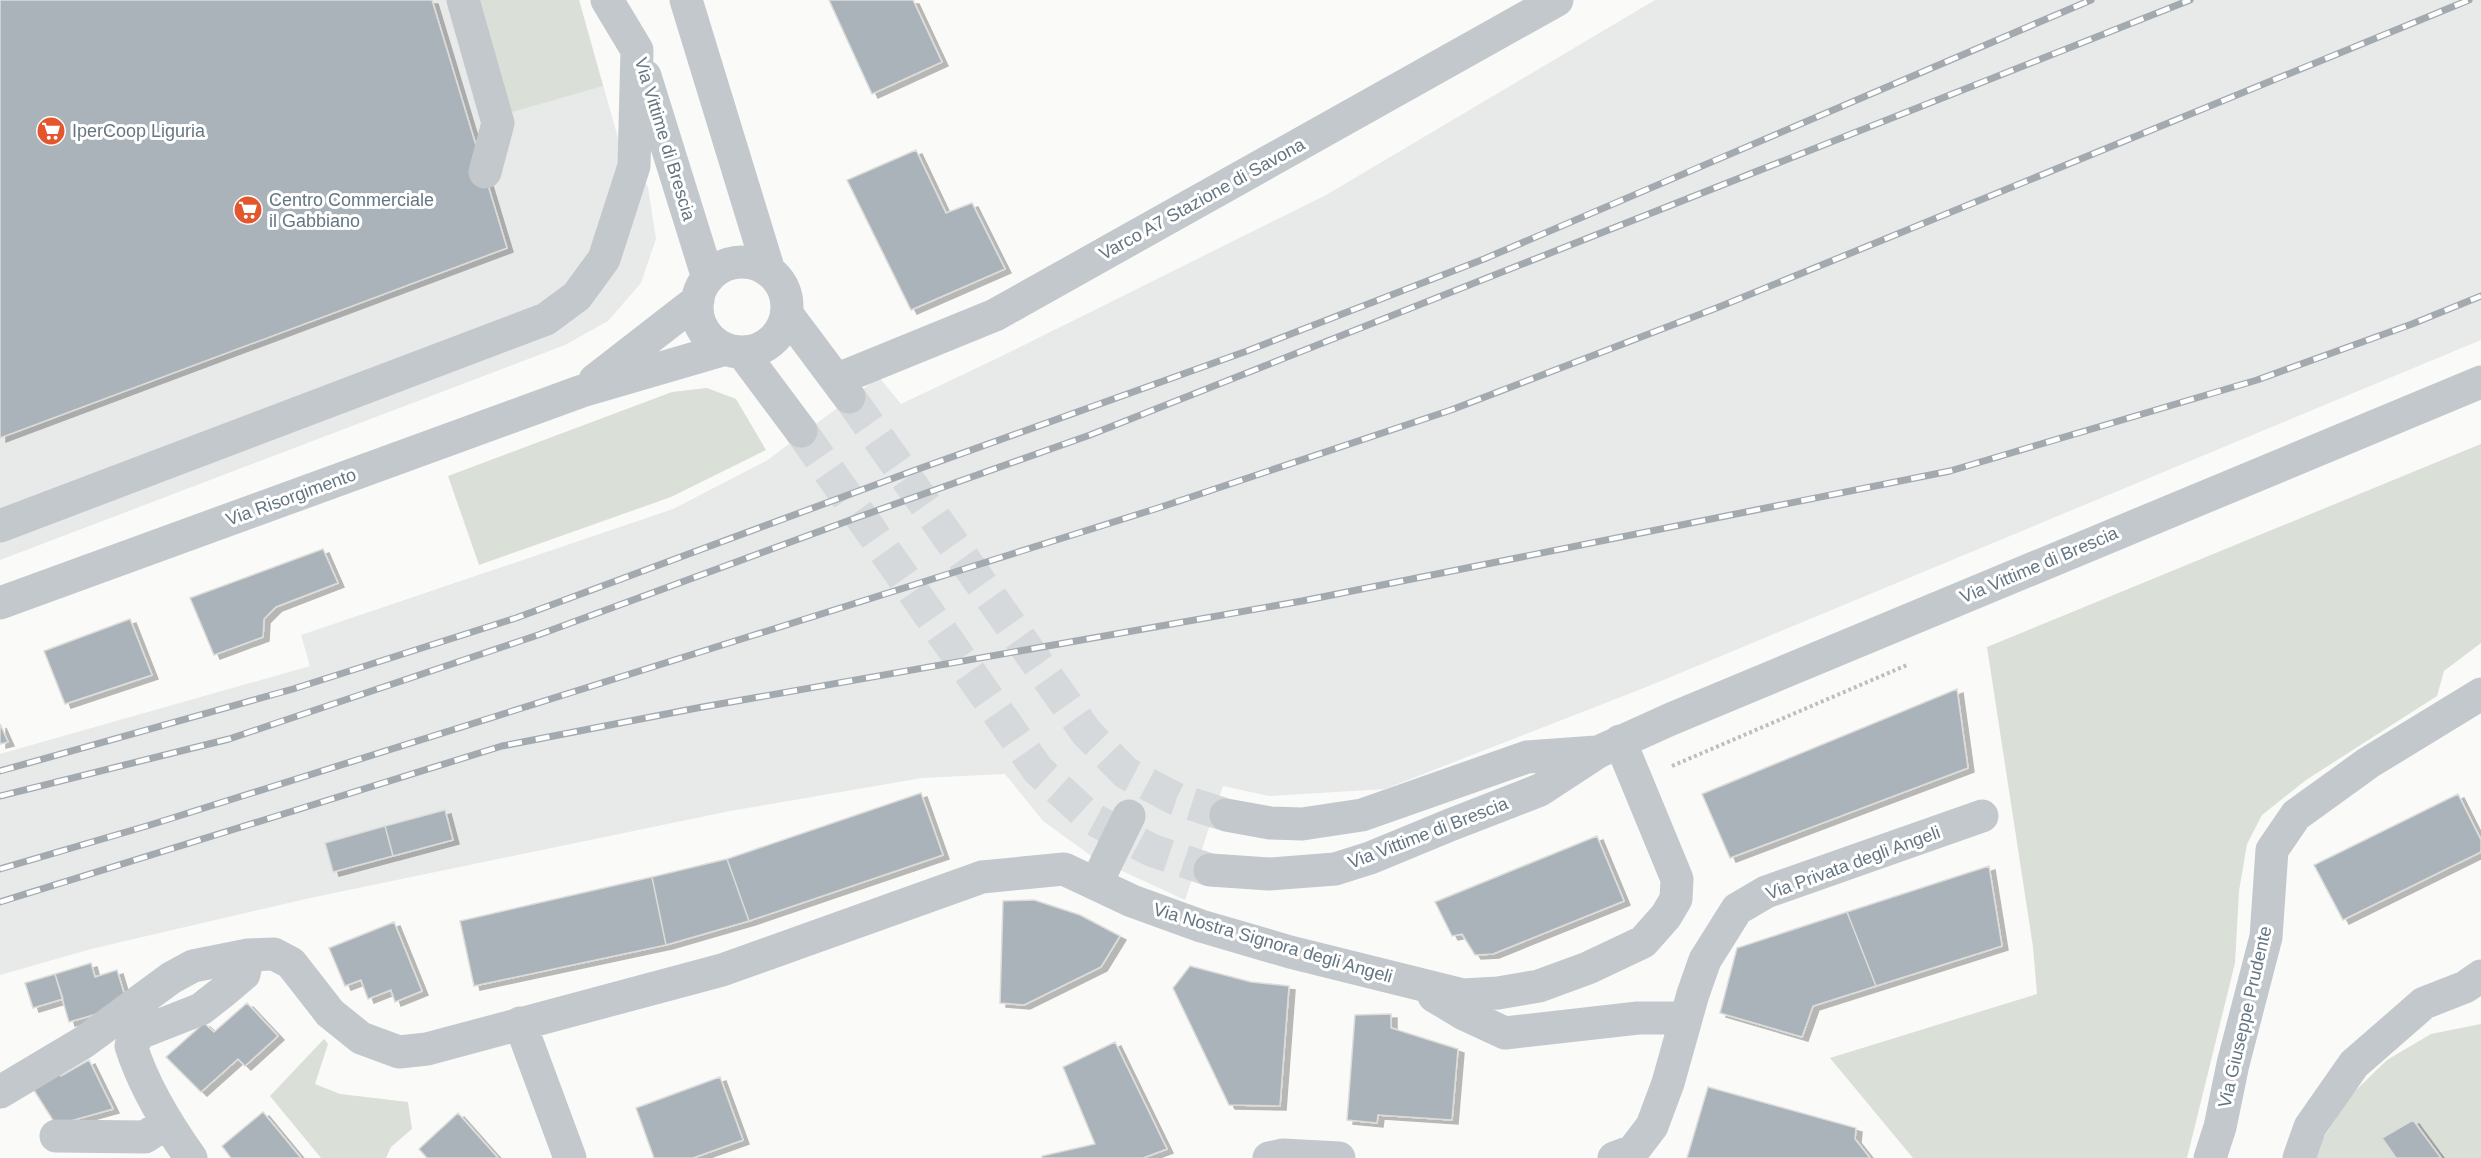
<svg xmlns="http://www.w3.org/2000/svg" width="2481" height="1158" viewBox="0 0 2481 1158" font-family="Arial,sans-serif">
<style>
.built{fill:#e8e9e9}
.green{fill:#dadfd7}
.building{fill:#aab3b9;stroke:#dcdcda;stroke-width:1.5;filter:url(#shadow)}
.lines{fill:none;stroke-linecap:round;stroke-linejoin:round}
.minor-tunnel{stroke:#d5d9db;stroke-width:33;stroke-dasharray:33 16;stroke-linecap:butt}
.path{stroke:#bbbfc2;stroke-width:4;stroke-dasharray:3 3;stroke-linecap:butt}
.minor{stroke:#c3c8cc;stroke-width:33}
.rail-casing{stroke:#a2aab0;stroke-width:7}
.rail{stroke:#fff;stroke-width:4.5;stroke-dasharray:14;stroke-linecap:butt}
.labels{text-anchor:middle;stroke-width:6;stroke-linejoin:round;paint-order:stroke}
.poi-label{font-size:18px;fill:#657683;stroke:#fff;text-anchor:start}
.street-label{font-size:18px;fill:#657683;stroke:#fff}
</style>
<defs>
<filter id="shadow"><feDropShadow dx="6" dy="4" stdDeviation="0" flood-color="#0004"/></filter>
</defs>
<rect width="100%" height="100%" fill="#fafaf8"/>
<path class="built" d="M0,0h579l41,145 28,42 8,52 -15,44 -33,38 -43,24 -565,215z
M1655,0h826v340l-832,346 -264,103 -116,7 -46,-10 -38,114 -91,-42 -51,-37 -38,-47 -83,4 -192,33 -420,87 -219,51 -91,26v-221l310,-88 -9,-31 372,-126 93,-48 113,-84 22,27 103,-49 322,-160z"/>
<path class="green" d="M480,0h99l24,86 -91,26z
M707,388l29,11 30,51 -95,47 -192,68 -31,-89 224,-84z
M2481,444v199l-37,28 -7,25 -131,84 -44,35 -15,29 -8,47 -4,72 -48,195h-274l-83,-100 207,-64 -4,-47 -46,-300z
M2481,1024v134h-167l4,-12 34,-52 35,-34 44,-26z
M324,1039l4,5 -13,40 25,10 68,8 4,27 -21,18 -5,11h-65l-51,-62z"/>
<path class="building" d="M0,0h432l75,248 -507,190z
M829,0h84l29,62 -70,32z
M916,150l30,63 26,-10 33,66 -94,41 -64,-130z
M323,549l15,34 -62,24 -12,12 -1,18 -49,18 -24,-57z
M130,619l22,56 -87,29 -21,-53z
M1957,689l11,79 -238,90 -28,-64z
M0,724l8,18 -8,2z
M921,793l22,62 -194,66 -22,-62z
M2458,794l23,46v12l-138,68 -29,-55z
M445,810l8,30 -60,16 -8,-30z
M385,826l8,30 -60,16 -8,-29z
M1597,836l27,65 -131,53 -18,1 -13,-21 -10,2 -17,-34z
M727,859l22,62 -83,24 -14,-68z
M1989,866l13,80 -126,40 -29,-74z
M652,877l14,68 -192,41 -14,-65z
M1034,900l46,15 40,21 -19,31 -77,38 -24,-2 3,-102z
M1847,912l29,74 -63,20 -11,31 -82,-24 17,-65z
M394,922l28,69 -27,11 -4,-12 -23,9 -7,-19 -16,6 -16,-38z
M91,963l4,14 22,-7 9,30 -19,11 -38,11 -14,-48z
M1190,966l61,16 38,4 -9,120 -51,-1 -56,-117z
M55,974l8,25 -30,9 -8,-25z
M247,1003l31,33 -33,30 -7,-7 -37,33 -35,-35 38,-34 10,9z
M1391,1014v14l67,21 -6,71 -74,-5 -1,8 -30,-3 8,-105z
M1115,1042l52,107 -24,9h-101v-2l53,-12 -32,-77z
M89,1060l24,49 -57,16 -26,-41 22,-18 9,10z
M720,1077l23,63 -50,18h-39l-18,-50z
M1708,1087l148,41 -1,11 15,19h-183z
M263,1112l38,46h-70l-9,-12z
M458,1113l40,45h-71l-8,-9z
M2413,1120l28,38h-45l-14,-20z"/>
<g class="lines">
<path class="minor-tunnel" d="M850,398l236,334 40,41 50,26 50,16
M801,431l237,339 51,47 62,33 59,20"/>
<path class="path" d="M1672,766l235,-101"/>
<path class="minor" d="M463,0l35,123 -13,49
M686,0l83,271
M645,76l63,202
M697 307a45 45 0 1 1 90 0a45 45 0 1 1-90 0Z
M787,314l62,83
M742,352l59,79
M838,379l157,-64 562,-315
M595,380l103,-80
M0,526l546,-207 31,-23 27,-37 30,-93 3,-116 -30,-50
M0,603l582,-212 144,-42
M1226,815l44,8 32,1 60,-9 165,-58 69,-5
M1210,870l59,4 66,-5 35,-11 80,-33 90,-35 58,-38 73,-33 810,-337
M1096,884l33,-68
M1434,996l30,18 41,19 133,-15h48
M520,1023l50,135
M0,1092l84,-50 87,-64 22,-12 55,-11 26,-1 17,9 39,50 31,25 38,14 28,-3 295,-79 260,-93 82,-8 68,32 69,25 89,26 173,43 35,-2 41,-7 49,-18 55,-26 23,-26 10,-17 1,-20 -57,-138
M56,1136l89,1 21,-14
M191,1158c-25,-35 -47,-71 -60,-112l9,-13 61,-24 23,-18 20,-17 4,-19
M1269,1158l14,-3 56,3
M1614,1158l19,-7 19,-25 16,-43 25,-89 12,-34 32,-51 29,-17 216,-76
M2210,1158l10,-31 13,-63 33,-127 6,-87 24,-35 72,-52 113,-69
M2299,1158l11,-31 44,-63 70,-61 41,-16 16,-11"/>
<g class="rail-casing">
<path id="rail" d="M0,771l293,-82 223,-71 394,-146 337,-121 237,-92 607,-259
M0,796l229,-57 309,-104 315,-116 237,-84 1100,-435
M0,869l150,-44 1005,-316 296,-99 268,-103 750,-307
M0,902l502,-156 195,-38 605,-107 648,-130 307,-91 155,-56 69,-28"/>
</g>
<use href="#rail" class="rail"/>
</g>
<defs>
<g id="supermarket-disc" transform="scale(1.5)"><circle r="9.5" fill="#e4572e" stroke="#fff"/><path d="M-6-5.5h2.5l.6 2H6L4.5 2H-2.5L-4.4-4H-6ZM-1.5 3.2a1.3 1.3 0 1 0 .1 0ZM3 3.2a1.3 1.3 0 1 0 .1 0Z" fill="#fff"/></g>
</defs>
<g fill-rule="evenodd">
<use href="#supermarket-disc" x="51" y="131"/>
<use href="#supermarket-disc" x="248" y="210"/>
</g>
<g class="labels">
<g class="poi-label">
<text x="72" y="137">IperCoop Liguria</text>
<text x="269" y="206">Centro Commerciale<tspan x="269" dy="21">il Gabbiano</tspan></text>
</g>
<g class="street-label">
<text transform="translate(665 139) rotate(73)" y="6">Via Vittime di Brescia</text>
<text transform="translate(1202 199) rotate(-29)" y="6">Varco A7 Stazione di Savona</text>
<text transform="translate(291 497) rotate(-20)" y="6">Via Risorgimento</text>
<text transform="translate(2039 565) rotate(-23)" y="6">Via Vittime di Brescia</text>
<text transform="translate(1428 833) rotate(-21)" y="6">Via Vittime di Brescia</text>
<text transform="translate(1853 863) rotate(-20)" y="6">Via Privata degli Angeli</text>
<text transform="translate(1273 943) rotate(16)" y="6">Via Nostra Signora degli Angeli</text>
<text transform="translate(2245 1017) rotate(-77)" y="6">Via Giuseppe Prudente</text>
</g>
</g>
</svg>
